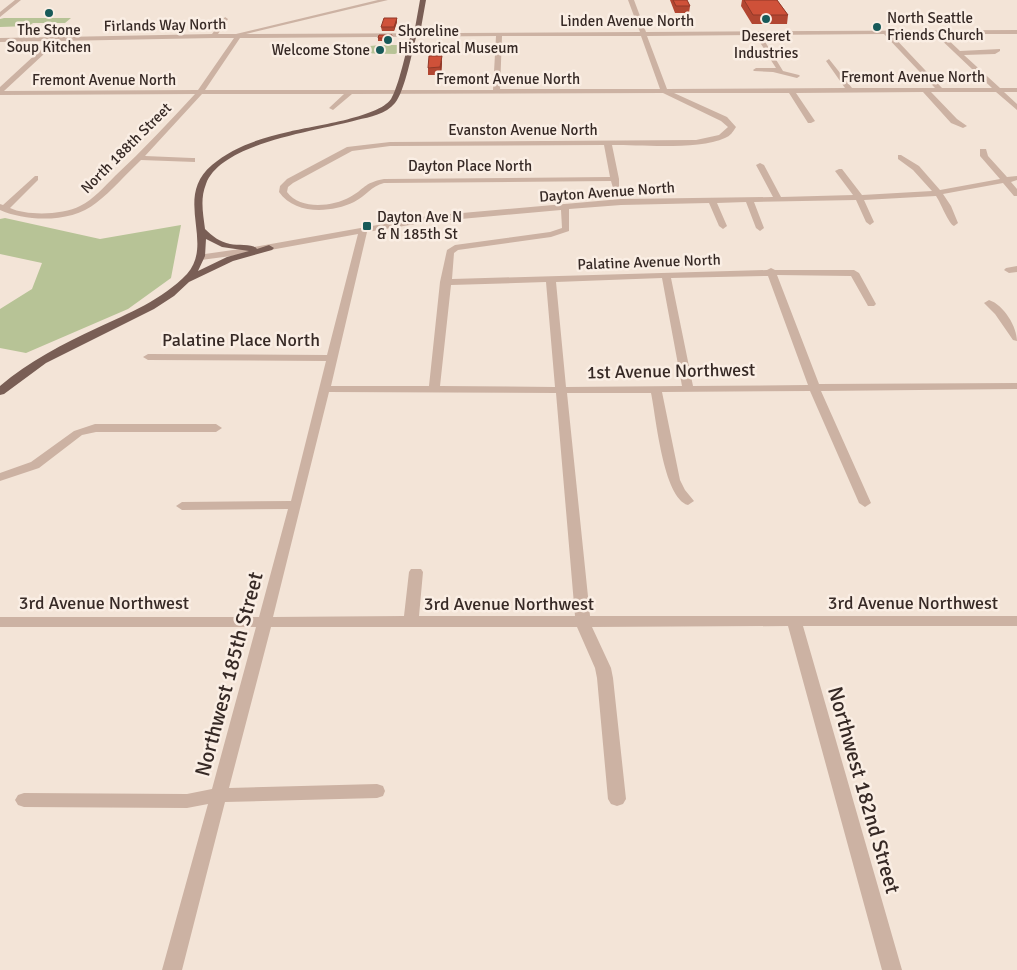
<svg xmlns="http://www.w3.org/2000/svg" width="1017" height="970" viewBox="0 0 1017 970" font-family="Signika,sans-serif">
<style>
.green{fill:#b7c396}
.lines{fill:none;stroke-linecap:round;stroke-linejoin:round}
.minor{fill:#ccb2a3;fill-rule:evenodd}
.major{fill:#795e55;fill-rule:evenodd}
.wall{fill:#b24631}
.shaded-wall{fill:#913928}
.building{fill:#cf5139;stroke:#913928}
.poi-dot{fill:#185a59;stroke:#faeee4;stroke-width:2}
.labels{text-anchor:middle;stroke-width:5;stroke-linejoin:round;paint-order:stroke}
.far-poi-label{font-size:15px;fill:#362925;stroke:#faeee4;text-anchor:start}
.far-street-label{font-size:15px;fill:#362925;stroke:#faeee4}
.street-label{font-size:18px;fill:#362925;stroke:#faeee4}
.near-street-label{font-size:21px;fill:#362925;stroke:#faeee4}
</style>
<rect width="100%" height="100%" fill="#f3e4d7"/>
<path class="green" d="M4,18h67l-6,5h-32l-4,3 -29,1v-8z
M381,45h18l-2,8 -2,1 -39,-1 3,-6z
M5,218l95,21 81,-14 -10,53 -43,31 -102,44 -26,-5v-39l32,-20 10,-26 -42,-9v-35z"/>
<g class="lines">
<path class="minor" d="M15,0h6l-21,17v-5z
M378,0h10l-142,34 394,-2 -12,-32h6l12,32 371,-2v4h-75l18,17 40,-2v2l-5,3 -31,1 36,33h17v4h-13l13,12v6l-21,-18h-65l26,27 10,7 -4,2 -12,-5 -28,-31 -127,1 19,28 -4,2h-3l-19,-30h-115l53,24 9,10c-3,5 -6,9 -11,11 -26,12 -83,7 -113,7l7,34v9h-6l-2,-7 -227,2c-13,3 -18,13 -30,19 -23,11 -59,13 -75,-10l1,-6 7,-7 60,-32 43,-5 306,-2 23,-5 9,-8 -7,-6 -58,-28 -311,1 -19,16 -4,-2 15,-14h-142l-57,62 47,2h3v4l-54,-2c-15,14 -29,31 -45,43 -24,20 -69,19 -96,7v-6l3,1 32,-29h3v4l-28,28c17,8 53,7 70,-2 14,-7 24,-19 35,-30 28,-26 54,-54 80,-82l-195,1v-8l50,-46 -50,1v-4l57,-1 4,-6 -5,-2 2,-3 10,4 -5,7 149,-3 13,-17 3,2 -10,15h18zM884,34l51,54h-83l-23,-29 -3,2 19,27 -178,1 -20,-53 108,-1 10,15h-22l-3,2 3,2h24l9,14h-20l-3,2 1,1 19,1 24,6 3,-2 -1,-1 -16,-4 -22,-36zM891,34h44l57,54h-50zM496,36l-3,54h-288l35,-52zM502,36h139l19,53h-160zM214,38h20l-36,52 -194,1 54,-50zM604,145l6,32 -226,2c-21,4 -19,10 -34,18 -18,10 -50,13 -63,-5l1,-5 5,-4 59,-32 38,-5z
M980,149h6l2,7 19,21 10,-1v4l-6,2 6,7v7h-3l-11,-13 -60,11 8,12 7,17 -4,3c-6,-3 -13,-23 -18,-30l-72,4 10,22 -4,3 -4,-3 -10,-22 -102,2 10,26 -4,3 -4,-3 -10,-26 -29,1 10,23 -4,3 -4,-3 -10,-23 -88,2 -52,4v22l-18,6 -93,13 -4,3 -2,26 315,-9 4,-2 4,2h79l5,3 17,31 -2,2h-6l-17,-30 -74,-1 42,109 198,-1v6l-196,2 50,112 -6,4 -6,-4 -49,-112 -148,1 18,88 5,10 9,11 -6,4c-25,-7 -32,-89 -37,-112h-84l23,223h427v10h-214l99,344h-20l-94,-344 -196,1 19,41 2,10 13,121 -3,5 -6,2 -6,-2 -3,-5 -11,-121 -2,-10 -18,-41h-306l-42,161 148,-4 6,2 2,5 -2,5 -6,2 -152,4 -43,168h-20l46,-166 -21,4 -163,-1 -6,-2 -3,-5 3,-5 6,-2 163,1 25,-5 44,-162h-256v-10h259l29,-108 -106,1 -6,-4 6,-4 109,-1 35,-140 -178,-1 -5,-3 5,-3 179,1 31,-121 -104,19 -53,7 -5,-3 2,-2 56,-8 174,-31 193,-17 152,-2 -17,-32 4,-2 4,2 17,32 72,-2 -18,-24 4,-2h3l20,26 70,-4 -19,-21 -15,-11v-4h3l18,11 21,24 60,-11 -20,-23zM561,210l1,18 -12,4 -95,13 -8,5 -7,32 -11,104h-98l36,-154 61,-10zM768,276l40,109 -115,1 -22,-108zM662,278l20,108 -116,1 -10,-105zM546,282l9,105 -115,-1 11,-101zM329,392l227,1 19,223h-156l4,-44 -2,-3h-10l-2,3 -5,44 -131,1z
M1017,266v6l-8,1 -5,-3 2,-2z
M989,300c15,5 28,27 28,41l-4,-1 -18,-26 -11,-11z
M95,424h121l6,4 -6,4h-120l-14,3 -43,33 -39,13v-8l31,-11 43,-31z"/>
<path class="major" d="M420,0h6l-5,28 -4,6c-5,17 -12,57 -22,69 -9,11 -25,14 -38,17 -38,11 -136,22 -151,64 -6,15 -3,29 -1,45 7,7 15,13 25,15 8,2 23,-1 27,5l12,-4 5,3 -2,2 -39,11 -44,21 -15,14 -20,13 -108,54 -42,31 -4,1v-9c29,-25 63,-42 97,-58 32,-15 65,-28 90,-54 28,-32 -14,-76 25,-109 21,-18 49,-27 76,-33 23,-6 90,-14 103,-33 8,-13 15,-49 20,-65l4,-6zM206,239l16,8 27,4 -22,6 -29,14 7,-15z"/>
</g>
<path class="wall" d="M670,0h17l3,6 -1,7h-14z
M742,0h35l11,15 -1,9h-35l-11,-18z
M397,18v4l-3,9h-12l-1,-4z
M392,35l-1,6h-13v-3z
M442,63l-1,12h-13v-7z"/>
<path class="shaded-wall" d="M397,18v4l-3,9v-4z
M442,56v7l-1,12 -1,-8z"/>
<path class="building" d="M673,0h14l3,6h-14z
M744,0h33l11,15h-35z
M384,18h13l-3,9h-13z
M379,35h13l-1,3h-13z
M429,56h13l-2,11 -12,1z"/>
<g class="poi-dot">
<circle cx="49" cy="13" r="5"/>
<circle cx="766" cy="19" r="5"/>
<circle cx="877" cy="27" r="5"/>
<circle cx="388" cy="40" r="5"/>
<circle cx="380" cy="50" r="5"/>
<rect x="362" y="221" width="10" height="10" rx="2.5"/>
</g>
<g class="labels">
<g class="far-poi-label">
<text x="887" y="23">North Seattle<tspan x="887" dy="17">Friends Church</tspan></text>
<text x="49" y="35" text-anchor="middle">The Stone<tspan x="49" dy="17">Soup Kitchen</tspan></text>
<text x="398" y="36">Shoreline<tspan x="398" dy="17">Historical Museum</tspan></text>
<text x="766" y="41" text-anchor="middle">Deseret<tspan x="766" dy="17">Industries</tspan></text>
<text x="370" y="55" text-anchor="end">Welcome Stone</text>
<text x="377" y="222">Dayton Ave N<tspan x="377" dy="17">&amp; N 185th St</tspan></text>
</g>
<g class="far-street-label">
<text x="627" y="26">Linden Avenue North</text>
<text transform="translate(165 25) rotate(-1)" y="5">Firlands Way North</text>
<text x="913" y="82">Fremont Avenue North</text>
<text x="508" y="84">Fremont Avenue North</text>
<text x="104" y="85">Fremont Avenue North</text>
<text x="523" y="135">Evanston Avenue North</text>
<text transform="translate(126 148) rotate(-45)" y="5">North 188th Street</text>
<text x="470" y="171">Dayton Place North</text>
<text transform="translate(607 192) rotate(-4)" y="5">Dayton Avenue North</text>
<text transform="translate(649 262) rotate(-2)" y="5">Palatine Avenue North</text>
</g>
<g class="street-label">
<text x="241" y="346">Palatine Place North</text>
<text transform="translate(671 371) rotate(-1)" y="6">1st Avenue Northwest</text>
<text x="104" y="609">3rd Avenue Northwest</text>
<text x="913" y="609">3rd Avenue Northwest</text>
<text x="509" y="610">3rd Avenue Northwest</text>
</g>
<g class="near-street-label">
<text transform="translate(229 674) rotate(-75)" y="7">Northwest 185th Street</text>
<text transform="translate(864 790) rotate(74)" y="7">Northwest 182nd Street</text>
</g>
</g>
</svg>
